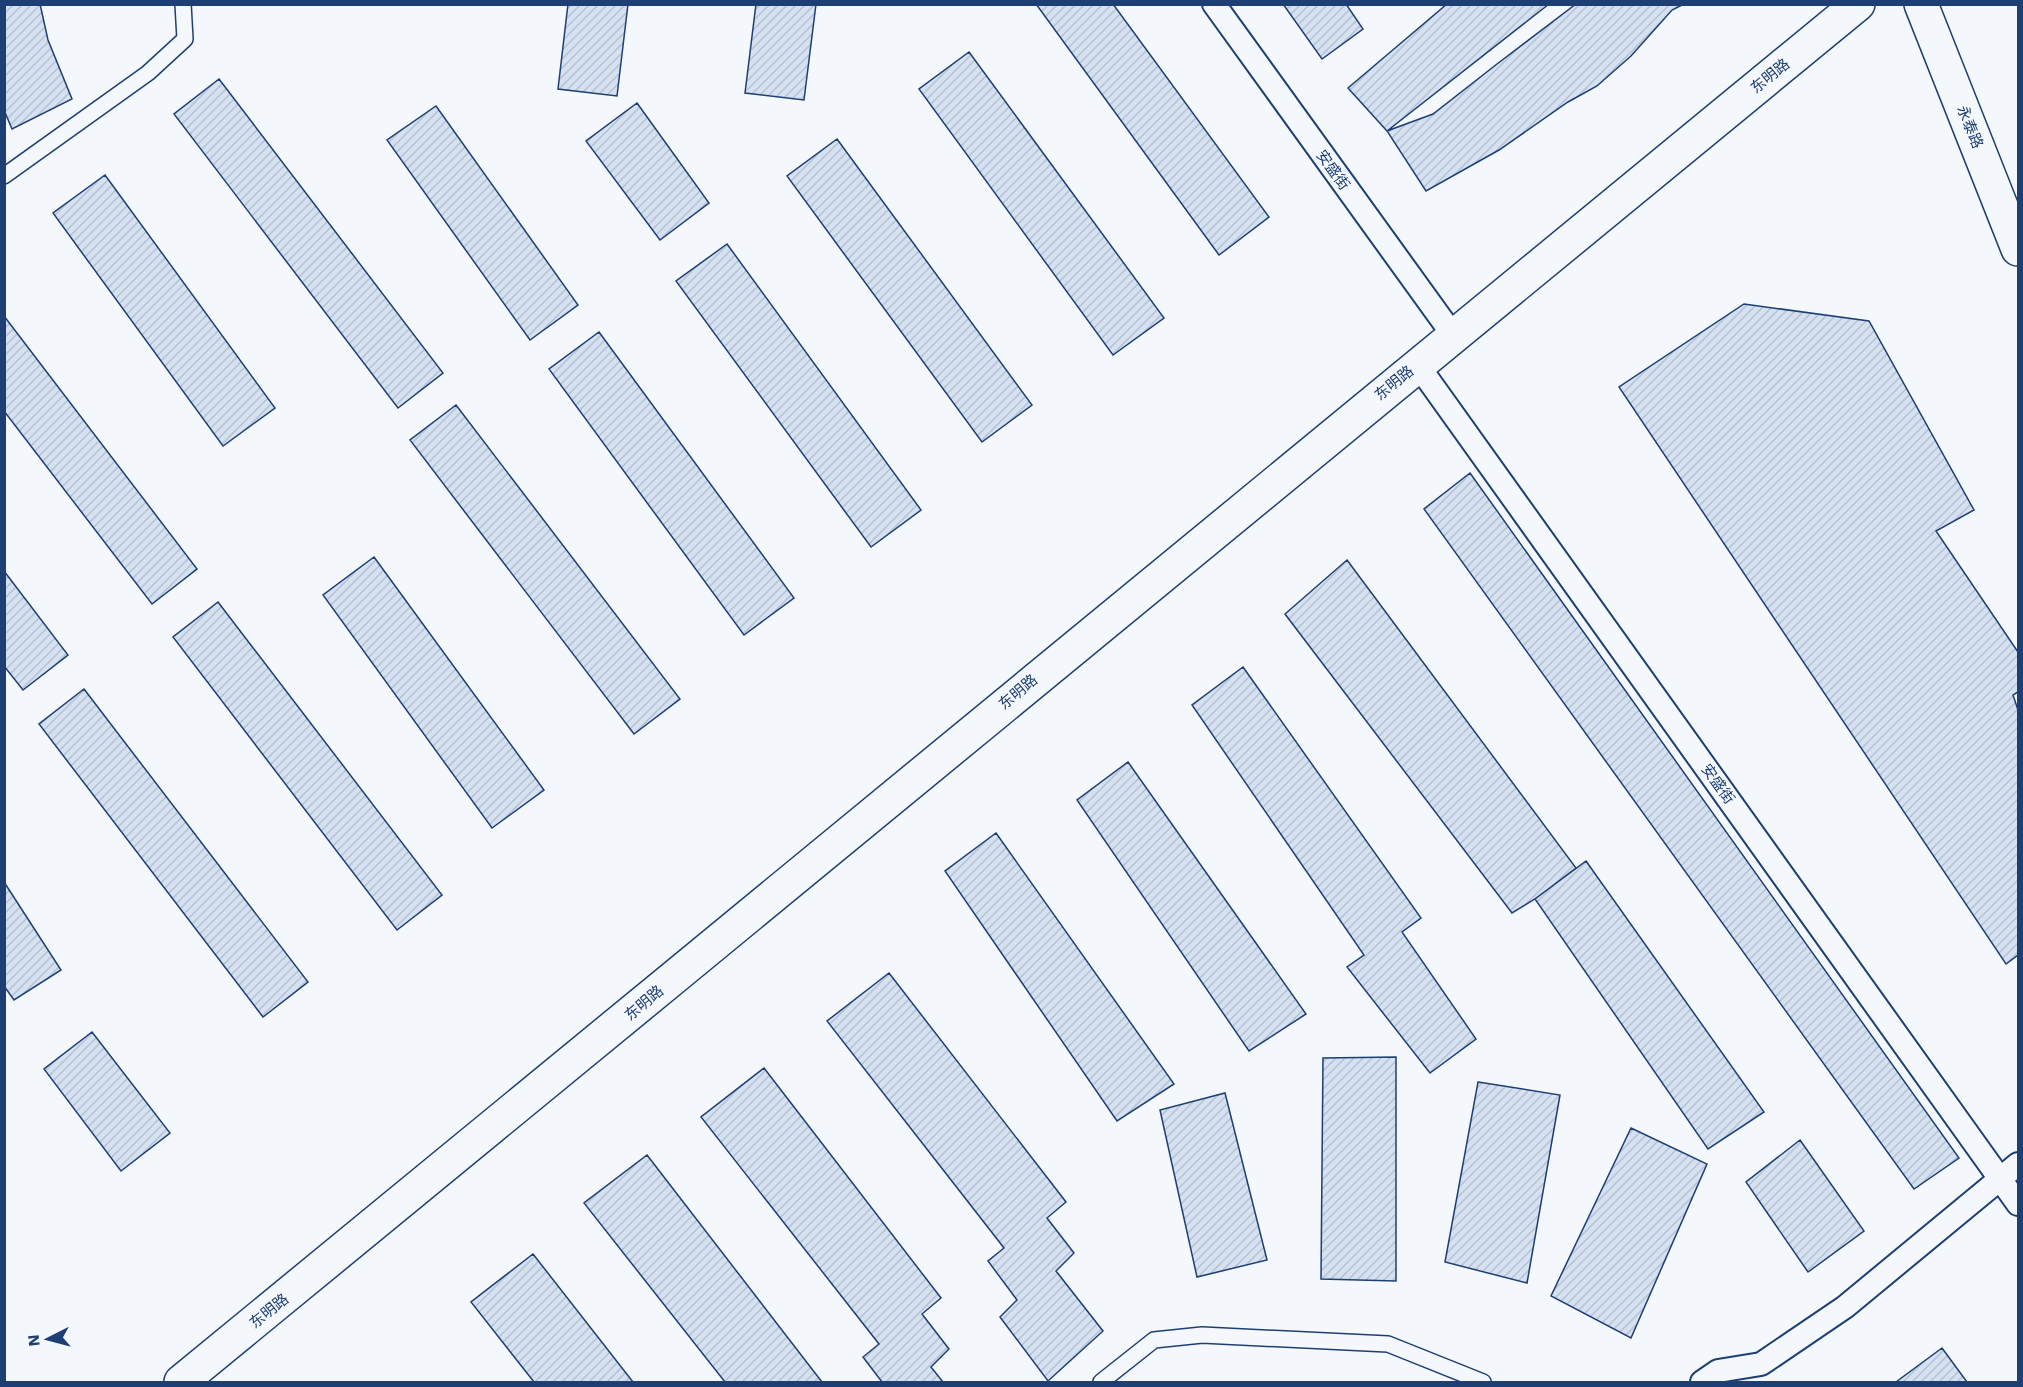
<svg xmlns="http://www.w3.org/2000/svg" width="2023" height="1387" viewBox="0 0 2023 1387" font-family="'Work Sans','Noto Sans SC',sans-serif">
<style>
.building{fill:url(#building-hatch);stroke:#1d3f73;stroke-width:1.5}
.lines{fill:none;stroke-linecap:round;stroke-linejoin:round}
.service-casing{stroke:#1d3f73;stroke-width:18}
.pedestrian-casing{stroke:#1d3f73;stroke-width:26}
.tertiary-casing{stroke:#1d3f73;stroke-width:36}
.secondary-casing{stroke:#1d3f73;stroke-width:36}
.service{stroke:#f4f7fb;stroke-width:15}
.pedestrian{stroke:#f4f7fb;stroke-width:22}
.tertiary{stroke:#f4f7fb;stroke-width:33}
.secondary{stroke:#f4f7fb;stroke-width:33}
.labels{text-anchor:middle;stroke-width:4.5;stroke-linejoin:round;paint-order:stroke}
.street-label{font-size:15px;fill:#1d3f73;stroke:#f4f7fb}
</style>
<defs>
<pattern id="building-hatch" width="6" height="6" patternUnits="userSpaceOnUse" patternTransform="scale(1.5)"><rect width="6" height="6" fill="#d5e0f0"/><path d="M-1 1l2-2M0 6l6-6M5 7l2-2" fill="none" stroke="#b6c1d1"/></pattern>
</defs>
<rect width="100%" height="100%" fill="#f4f7fb"/>
<path class="building" d="M4,4h36l8,36 24,59 -60,30 -8,-19z
M568,4h60l-11,92 -59,-7z
M756,4h60l-12,96 -59,-7z
M1036,4h77l156,213 -50,38z
M1283,4h63l17,25 -41,30z
M1447,4h102l-162,127 -39,-43z
M1576,4h108l-12,6 -41,46 -34,30 -29,16 -69,48 -73,41 -39,-60 46,-17 64,-50z
M969,52l195,266 -51,37 -194,-266z
M219,79l224,294 -45,35 -224,-294z
M637,103l72,100 -49,37 -74,-99z
M436,106l142,199 -48,35 -143,-200z
M837,139l195,266 -50,37 -195,-266z
M105,175l170,233 -52,38 -170,-233z
M727,244l194,266 -50,37 -195,-266z
M1744,304l125,17 105,189 -38,21 82,121v40l-5,3 5,15v245l-12,9 -387,-577z
M4,316l193,253 -45,35 -148,-193z
M599,332l195,266 -50,37 -195,-266z
M456,405l224,294 -46,35 -224,-294z
M1470,473l489,685 -45,31 -490,-680z
M374,557l170,233 -52,38 -169,-233z
M1347,560l229,308 -41,31 -23,14 -227,-299z
M4,571l64,84 -45,35 -19,-24z
M218,602l224,293 -45,35 -224,-293z
M1243,667l178,251 -19,14 74,107 -46,34 -83,-106 17,-12 -172,-250z
M84,689l224,293 -45,35 -224,-293z
M1128,762l178,252 -57,37 -172,-251z
M996,833l178,251 -57,37 -172,-250z
M1586,861l178,251 -56,37 -173,-250z
M4,882l57,88 -47,30 -10,-14z
M889,973l177,229 -19,16 27,35 -18,18 47,60 -55,50 -48,-64 17,-17 -29,-39 16,-13 -177,-227z
M92,1032l78,101 -49,38 -77,-102z
M1396,1057v224l-75,-2 2,-221z
M764,1068l177,230 -19,16 27,35 -18,18 12,15h-61l-19,-25 16,-13 -178,-227z
M1478,1082l82,13 -33,188 -82,-21z
M1225,1093l42,167 -70,17 -37,-167z
M1631,1128l76,36 -76,174 -80,-42z
M1800,1140l64,91 -56,41 -62,-90z
M647,1155l175,227h-97l-141,-179z
M533,1254l100,128h-99l-63,-80z
M1942,1348l25,34h-71z"/>
<g class="lines">
<g class="service-casing">
<path id="service" d="M4,176l144,-103 37,-34 -2,-35
M1101,1382l53,-42 48,-5 186,9 95,38"/>
</g>
<g class="pedestrian-casing">
<path id="pedestrian" d="M1214,4l239,331
M1417,364l601,840
M1702,1382l16,-11 43,-7 84,-57 173,-143"/>
</g>
<g class="tertiary-casing">
<path id="tertiary" d="M1921,4l97,245"/>
</g>
<g class="secondary-casing">
<path id="secondary" d="M181,1382c560,-458 1116,-920 1677,-1378"/>
</g>
<use href="#service" class="service"/>
<use href="#pedestrian" class="pedestrian"/>
<use href="#tertiary" class="tertiary"/>
<use href="#secondary" class="secondary"/>
</g>
<g class="labels">
<g class="street-label">
<text transform="translate(1770 76) rotate(-39)" y="5">东明路</text>
<text transform="translate(1970 127) rotate(68)" y="5">永泰路</text>
<text transform="translate(1333 170) rotate(54)" y="5">安盛街</text>
<text transform="translate(1394 383) rotate(-39)" y="5">东明路</text>
<text transform="translate(1018 692) rotate(-40)" y="5">东明路</text>
<text transform="translate(1718 784) rotate(54)" y="5">安盛街</text>
<text transform="translate(644 1003) rotate(-40)" y="5">东明路</text>
<text transform="translate(269 1311) rotate(-39)" y="5">东明路</text>
</g>
</g>
<rect width="2023" height="1387" fill="none" stroke="#1d3f73" stroke-width="12"/>
<g transform="translate(48 1339) rotate(264)" stroke="#f4f7fb" stroke-width="4.5" paint-order="stroke">
<path d="M0-4.5L10 22L0 15L-10 22Z" fill="#1d3f73"/>
<text y="-9" font-size="16" font-weight="bold" text-anchor="middle" fill="#1d3f73">N</text>
</g>
</svg>
